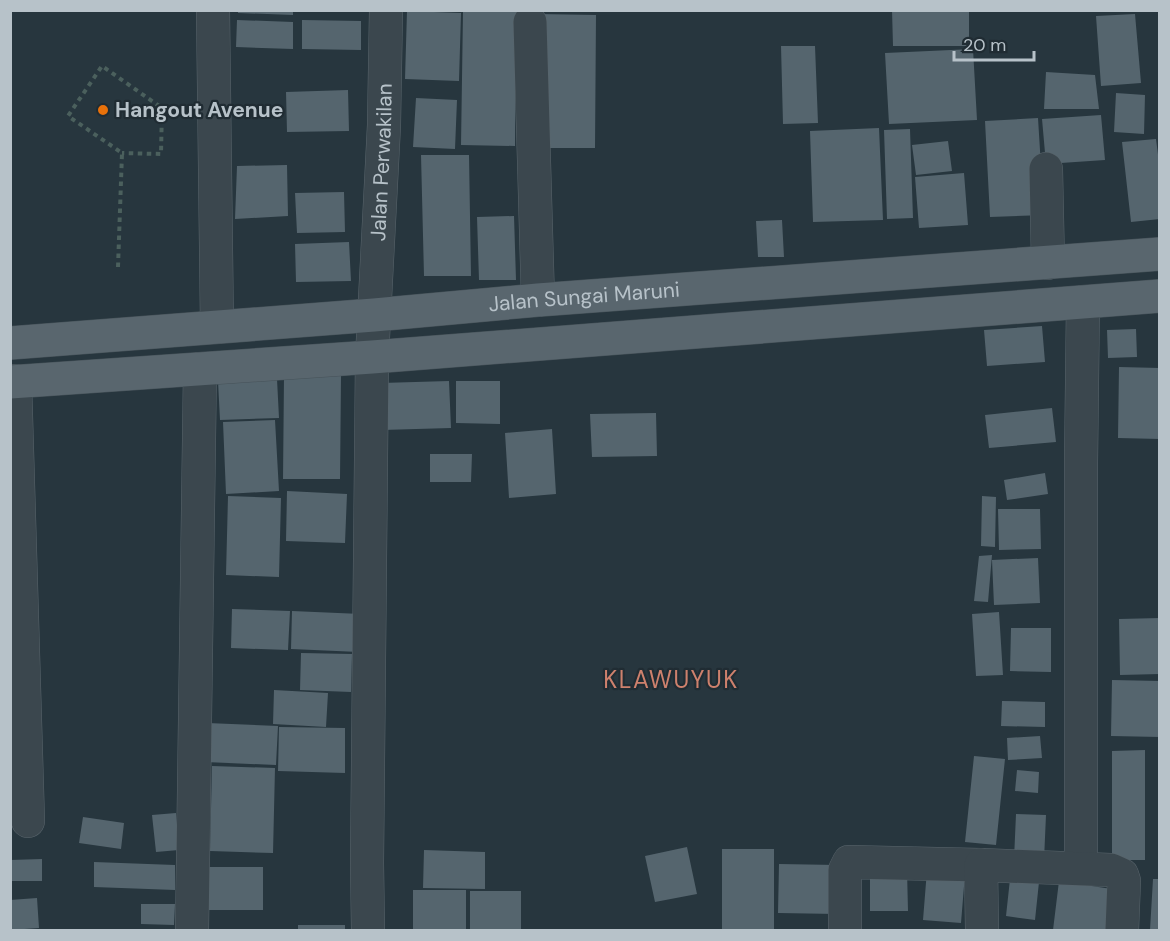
<svg xmlns="http://www.w3.org/2000/svg" width="1170" height="941" viewBox="0 0 1170 941" font-family="'DM Sans',sans-serif">
<style>
.building{fill:#55656e}
.lines{fill:none;stroke-linecap:round;stroke-linejoin:round}
.minor-casing{stroke:#59656c;stroke-width:34}
.major-casing{stroke:#47535a;stroke-width:34}
.path{stroke:#4b605d;stroke-width:4;stroke-dasharray:4.5 4.5;stroke-linecap:butt}
.minor{stroke:#3b474e;stroke-width:33}
.major{stroke:#59666e;stroke-width:33}
.food-dot{fill:#e8710a;stroke:#202c33;stroke-width:2}
.labels{text-anchor:middle;stroke-width:4.5;stroke-linejoin:round;paint-order:stroke}
.poi-label{font-size:21px;font-weight:bold;fill:#b7c2c9;stroke:#202c33;text-anchor:start}
.street-label{font-size:21px;fill:#b7c2c9;stroke:#202c33}
.quarter-label{font-size:24px;letter-spacing:1.5px;fill:#ce816d;stroke:#202c33}
</style>
<rect width="100%" height="100%" fill="#27363e"/>
<path class="building" d="M238,10h55v5l-55,-2z
M892,10h77v36h-76z
M407,11l54,2 -2,68 -54,-2z
M463,11l53,1 -1,134 -54,-1z
M537,14l59,1 -1,133h-59z
M1135,14l6,69 -40,3 -5,-70z
M237,20l56,2v27l-57,-2z
M302,20l59,1v29l-59,-1z
M781,46h34l3,77 -35,1z
M973,49l4,71 -88,4 -4,-71z
M1046,72l49,3 4,34h-55z
M348,90l1,41 -62,1 -1,-40z
M1116,93l29,2 -1,39 -30,-2z
M416,98l41,2 -2,49 -42,-2z
M1101,115l4,45 -59,4 -4,-45z
M1038,118l6,97 -54,2 -5,-96z
M879,128l4,92 -70,2 -3,-91z
M910,129l3,89 -26,1 -3,-89z
M1156,139l4,31v49l-29,3 -9,-80z
M948,141l4,30 -36,4 -4,-30z
M421,155h48l2,121h-47z
M287,165l1,51 -53,3 2,-53z
M964,173l4,52 -49,3 -4,-51z
M344,192l1,40 -48,1 -2,-40z
M514,216l2,64h-37l-2,-63z
M782,220l2,37h-26l-2,-36z
M349,242l2,39 -55,1 -1,-38z
M1042,326l3,36 -58,4 -3,-36z
M1136,329l1,28 -29,1 -1,-28z
M1119,367l41,1v71l-42,-1z
M284,376h57l-1,103h-57z
M277,379l2,39 -59,2 -2,-39z
M449,381l2,47 -69,2 -1,-47z
M456,381h44v43l-44,-1z
M1052,408l4,34 -67,6 -4,-33z
M656,413l1,43 -65,1 -2,-43z
M275,420l4,71 -53,3 -3,-72z
M552,429l4,65 -47,4 -4,-65z
M430,454h42l-1,28h-41z
M1045,473l3,21 -41,6 -3,-20z
M287,491l60,3 -2,49 -59,-2z
M228,496l53,2 -2,79 -53,-2z
M982,496l14,1 -1,50 -14,-1z
M998,509h42l1,40 -42,1z
M992,555l-4,47 -14,-1 5,-45z
M1038,558l2,45 -46,2 -2,-45z
M232,609l58,2 -2,39 -57,-2z
M292,611l69,3 -2,38 -68,-3z
M999,612l4,63 -27,1 -4,-62z
M1160,618v56l-40,1 -1,-56z
M1011,628h40v44l-41,-1z
M301,653l51,1 -1,38 -51,-2z
M1112,680l48,1v56l-49,-1z
M274,690l54,3 -2,34 -53,-3z
M1002,701l43,1v25l-44,-1z
M207,723l71,3 -2,39 -71,-3z
M279,727l66,1v45l-67,-2z
M1040,736l2,22 -34,2 -1,-22z
M1145,750v110h-33v-109z
M974,756l31,3 -9,86 -31,-3z
M212,766l63,2 -2,85 -63,-2z
M1017,770l22,2 -1,21 -23,-2z
M176,813l3,37 -23,2 -4,-37z
M1016,814l30,1 -2,45 -30,-1z
M83,817l41,6 -3,26 -42,-6z
M687,847l10,47 -42,8 -10,-46z
M722,849h52v81h-52z
M424,850l61,2v37l-62,-1z
M42,859v22h-32v-21z
M94,862l81,3v25l-81,-3z
M779,864l58,1v49l-59,-1z
M209,867h54v43h-54z
M870,870h37l1,41h-38z
M927,870l38,4 -4,49 -38,-3z
M1010,879l29,3 -4,38 -29,-4z
M1153,879h7v51h-10z
M1059,881l59,9 -5,40h-60z
M413,890h53v40h-53z
M470,891h51v39h-51z
M37,898l2,30 -29,2v-30z
M141,904h34l-1,21 -33,-1z
M298,925h47v5h-47z"/>
<g class="lines">
<g class="minor-casing">
<g id="minor">
<path d="M213,10l4,317"/>
<path d="M530,22l8,278"/>
<path d="M1046,169l2,94"/>
<path d="M15,381l13,440"/>
<path d="M1081,867v-404l2,-161"/>
<path d="M192,930l8,-561"/>
<path id="s1" d="M368,930l-1,-67 5,-506 12,-232 2,-115"/>
<path d="M845,930v-60l4,-8 132,3"/>
<path d="M982,930l-1,-65 130,5 11,5 2,6 -2,49"/>
</g>
</g>
<g class="major-casing">
<g id="major">
<path id="s2" d="M10,343l364,-28 164,-15 622,-46"/>
<path d="M10,382l362,-25 788,-61"/>
</g>
</g>
<path class="path" d="M118,267l4,-114 -54,-37 34,-50 60,42 -1,46 -39,-1"/>
<use href="#minor" class="minor"/>
<use href="#major" class="major"/>
</g>
<circle class="food-dot" cx="103" cy="110" r="6"/>
<g class="labels">
<g class="poi-label">
<text x="115" y="117">Hangout Avenue</text>
</g>
<g class="street-label">
<text dy="7" stroke="none"><textPath href="#s1" startOffset="768">Jalan Perwakilan</textPath></text>
<text dy="7" stroke="none"><textPath href="#s2" startOffset="576">Jalan Sungai Maruni</textPath></text>
</g>
<g class="quarter-label">
<text x="671" y="688">KLAWUYUK</text>
</g>
</g>
<rect width="1170" height="941" fill="none" stroke="#b7c2c9" stroke-width="24"/>
<path d="M954 51v9h80v-9" fill="none" stroke="#b7c2c9" stroke-width="3"/>
<text x="963" y="51" font-size="18" fill="#b7c2c9" stroke="#202c33" stroke-width="4.5" paint-order="stroke">20 m</text>
</svg>
